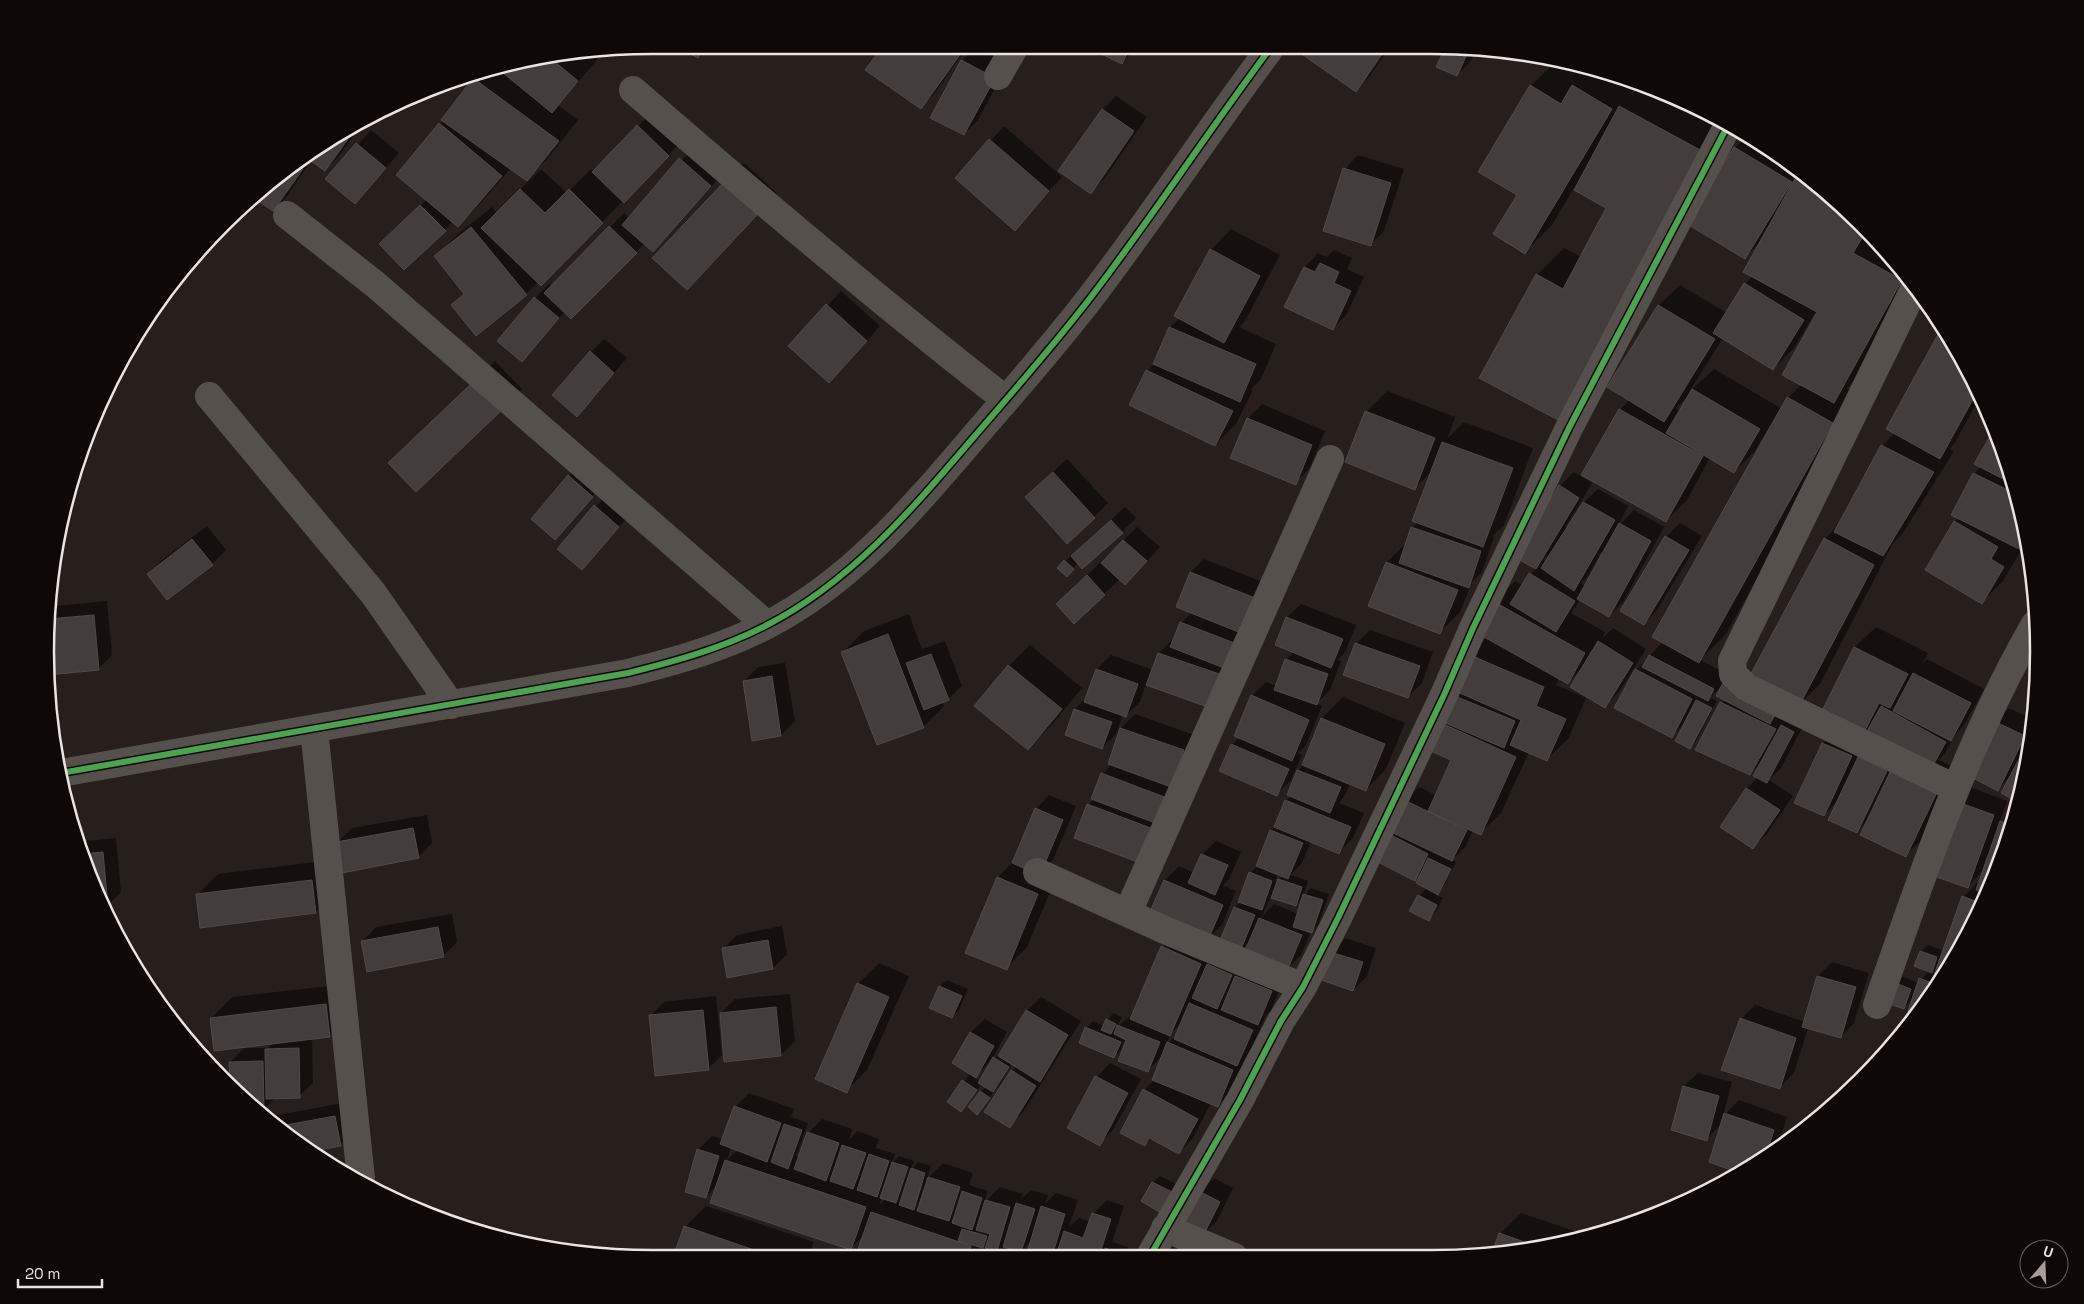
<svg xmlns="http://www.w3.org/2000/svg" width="2084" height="1304" viewBox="0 0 2084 1304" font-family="'Space Grotesk',sans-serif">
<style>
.shadow{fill:#0007;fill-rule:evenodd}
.building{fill:#453c3c;stroke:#524949}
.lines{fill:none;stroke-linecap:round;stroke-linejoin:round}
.minor{stroke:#56504c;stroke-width:28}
.cycleway-casing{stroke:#0f0807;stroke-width:9}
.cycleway{stroke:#4ca352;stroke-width:6}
.rim{fill:none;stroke:#efe3e0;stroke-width:2.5}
</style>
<rect width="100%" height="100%" fill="#281e1c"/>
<path class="shadow" d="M572,50h15l11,9 -40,46 20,15 -30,38 -21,21 -16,-11 -32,37 -21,21 -5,-4 -49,47 -10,-39 33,-31 -30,-24 47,-55 36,-48z
M881,50h84l-31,44 -13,13z
M973,50h8l27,14 -30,56 -14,14 -2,-73z
M1096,50h39l-13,13z
M1299,50h89l-18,26 -14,14z
M1445,50h31l-5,11 -14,14z
M1555,62l17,4 12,8 4,-3 49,13 -7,12 11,-11 24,6 63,37 -143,264 -48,-117 27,-27 17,9 27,-50 -34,-19 -22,37 -27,27 -6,-57 12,-109z
M1116,96l31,21 -42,61 -14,14 11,-82z
M652,112l30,29 -141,143 -3,-2 -12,12 -74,11 13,-13 -29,-36 21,-21 35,-28 5,6 44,-44 26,24 24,-24 3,3z
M361,125l-22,31 -14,14 -13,-10 -25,36 -14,14 -21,-15 63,-48z
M1004,126l58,51 -48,52 -58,-51z
M371,130l28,23 -44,50 -28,-24z
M1745,138l57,33 87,81 22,32 -50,90 -14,14 12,8 -133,238 -26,26 27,14 -5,10 29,-8 74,-137 15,-16 42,-77 13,-13 -8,-4 56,-101 15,21 22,48 -26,47 -5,5 5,2 -51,82 -10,10 -73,141 -21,20 8,14 -26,50 -12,12 24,16 -26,38 -14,13 -31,-21 25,-38 11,-11 4,-15 -13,12 -27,-71 3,-3 -2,-15 -13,12 7,4 -21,40 -6,7 -5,-25 -13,13 -36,-66 27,-28 109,-216 -2,-1 -15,26 -21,21 -24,-14 -23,42 -21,21 -46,-111 10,-11 -21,-13 50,-81 21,-20 47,28 18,-29 8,-8 8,-35 -16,16 -11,-109zM1815,313l2,1 -15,70 -14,14 -6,11 -68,-40 -25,23 34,-54 50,31 21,-21zM1689,395l-9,16 -4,-3z
M701,139l30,26 -78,85 -8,-7 -74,74 -6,-5 -43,48 -24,-20 37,-42 14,-14 3,3 72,-74 5,5z
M1358,155l46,14 -20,62 -13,13 -26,-75z
M744,163l33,30 -70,74 17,-83z
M1231,229l49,26 -35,66 -6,6 37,17 -15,35 -10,10 2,1 -17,34 -21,21 -84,-41 17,-33 6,-7 16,-37 10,-9 31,-68z
M1334,250l18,8 -5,11 17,8 -18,38 -14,14 -46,-23 19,-39 13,-14 9,4z
M841,291l39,35 -37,42 -53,-22z
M604,339l23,19 -50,57 14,-63z
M495,361l27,28 -21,21 -91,32z
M1387,391l68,26 -8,22 17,-17 69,26 -29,77 -12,11 2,1 -12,35 -10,10 -12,30 -20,20 -70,-27 17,-43 21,-21 4,-13 6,-6 14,-51 -17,17 -49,-76z
M1262,404l63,27 -16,38 -14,14 -47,-65z
M1995,430l12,27 20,88 -5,4 -19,32 -21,21 -27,-80 4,-4 15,-44 7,-7 -5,-3z
M1067,459l41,44 -14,14 -68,-20z
M583,462l22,20 -50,56 14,-62z
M1574,472l18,11 -26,43 2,1 16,-25 14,-13 30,17 -10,20 16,-16 30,17 -41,75 -14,14 -29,-16 -9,13 34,19 -3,7 11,-11 33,21 -27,43 -14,14 -23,-38 -15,15 -8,-5 -3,7 30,13 -18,41 -21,20 -18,-7 -28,61 -21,20 -7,-3 -7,16 -14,14 4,2 -12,24 -8,9 7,3 -8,15 -6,6 -10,-23 8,-8 -4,-17 -9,8 -41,-21 32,-57 14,-14 17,8 16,-35 -26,-13 44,-92 17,-18 7,-35 21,-21 8,4 13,-17 24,-82zM1601,552l2,2 -17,32 -5,-3 7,-7zM1550,553l-4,9 -3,-2z
M609,492l23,20 -50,56 -23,-19z
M1125,507l11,11 -14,14 -44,31 -11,12 -8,-8z
M1680,523l22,13 -45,74 -13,14 22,-87z
M207,526l19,24 -14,14 -64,10 14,-14z
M1137,527l23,20 -21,23 -19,9 -46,43 -3,-31z
M1204,559l64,25 -50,126 -72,-26 -6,18 -14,13 -3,-1 -7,20 -14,14 -27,-39 13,-13 9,-27 14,-14 42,15 6,-17 14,-14 8,-16 11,-11 -1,-40z
M107,601l5,54 -14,14 -52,-25 3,-30 8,-8z
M1301,604l55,21 -11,27 -7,8 3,1 -11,29 -13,13 5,3 -16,39 -8,8 4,2 -11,25 -14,14 -45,-49 8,-8 12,-41 14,-14 11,4 9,-26 8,-8 -7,-35z
M909,614l13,35 23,-8 17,45 -14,13 -6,3 2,4 -21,21 -80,-75 21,-21z
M1876,627l52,26 -6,12 5,-6 57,30 -20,36 -9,10 -10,18 -6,7 19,9 -31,66 -21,20 -37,-36 -13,13 -19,-30 -13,13 -1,-72 15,-15 -19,-10 36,-71zM1865,742l8,2 -17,16z
M1370,630l63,22 -11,31 -14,14 -52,-53z
M1030,645l52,43 -33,40 -21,20 -52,-42 33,-40z
M785,663l10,58 -14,14 -37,-54 14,-14z
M1343,697l62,26 -19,46 -20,21 -16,-6 -6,13 -5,6 25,10 -11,25 -14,14 -28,-11 -9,22 -11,12 17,6 -5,16 8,-9 18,6 -11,31 -7,6 -10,24 -14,14 -35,-30 -13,13 -19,-7 15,-38 6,-5 9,-29 7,-7 14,-35 6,-6 9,-24 5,-5 6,-24 6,-7 19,-47zM1278,873l5,2 -8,8zM1271,896l24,9 9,-9 -6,18 -24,-10 -13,14z
M2009,708l24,11 -3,19 -4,7 3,-2 -9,58 -17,-8 8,-18 -13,14 -3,-68z
M1135,714l62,22 -41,112 -68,-43 6,-6 8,-25 10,-10 -3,-1 12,-35z
M1970,787l37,14 -8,23 16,-16 3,1 -42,112 -57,92 -10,-3 4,-11 -9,9 -19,-7 13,-26 21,8 10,-13 -8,-19 7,-6 16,6 19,-54 17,-17 4,-10 -17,17 -37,-13z
M1049,795l27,11 -23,54 -8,8 13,5 -31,74 -21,21 -39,-16 31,-75 15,-15 23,-53z
M427,815l5,28 -13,14 -81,-15 14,-14z
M116,838l5,54 -14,14h-4l-12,-21 -14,-43z
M1216,841l25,11 -12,27 -6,6 13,6 -14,34 -14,13 -57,-24 14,-34 14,-14 15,7 8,-18z
M333,860l4,31 -21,21 -119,-17 21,-21z
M452,914l5,28 -14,14 -80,-15 13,-14z
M782,926l5,28 -14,14 -50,-19 14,-14z
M1176,933l38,17 -6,15 14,-14 63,26 -14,33 -5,5 -15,35 -5,6 -15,36 -14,14 -6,-3 -18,35 -14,14 -27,-14 -7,7 -1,-55 11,-11 9,-25 -17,17 -20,-29 -3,-1 -3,9 -7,7 -28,-29 7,-7 11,5 9,-13 9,4 -5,10 17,-14 28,-66zM1183,1022l-5,12 -12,11 5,-12z
M1345,938l31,10 -9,28 -14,14 -21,-38z
M1832,962l37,11 -15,50 -13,14 -33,-9 -14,45 -14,14 -39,-68 14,-14 50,17 13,-46z
M879,963l30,13 -42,94 -21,21 12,-107z
M947,980l21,9 -9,21 -7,7 -21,-9 9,-22z
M347,984l3,31 -21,21 -17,2 1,45 -14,13 -23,1 -12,12h-7l-26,-24 -1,-23 14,-14h24l5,-5 -62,-25 21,-21z
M790,994l5,47 -14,14 -60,-42 14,-14z
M716,996l6,59 -14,14 -58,-53 14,-14z
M1041,997l40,24 -58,91 -14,14 3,-55 5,-5 -5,-3 -12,21 -23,29 4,-21 5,-6 -4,-2 -21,26 -13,-8 23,-29 -18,-10 18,-31 14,-13 22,13 -16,29 -17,16 6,5 13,-23 9,-7 25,-41z
M1110,1063l31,16 -28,51 -14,14 -30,-16 28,-51z
M1698,1073l34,9 -9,34 16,-16 48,17 -10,32 -37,23 -18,-49 -15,16 -23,-53z
M749,1093l45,16 -3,8 17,6 -12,33 3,1 9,-24 14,-14 30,10 -3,11 8,-9 22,8 -3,9 19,6 -3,9 7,-7 15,5 -3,9 7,-8 13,4 -4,13 16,-16 30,10 -4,12 19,6 -4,12 16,-16 23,7 -2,5 10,-9 17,5 -3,9 11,-11 22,7 -9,27 10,-9 11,4 3,-8 14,-14 17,6 -12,36 16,5 -3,9 -244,-1 -21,-7 4,-13 -14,14 -132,-65 -12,13 -8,-47 14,-14 11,3 12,-32zM731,1147l7,3 -11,10zM882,1197l4,1 -7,8zM1032,1240l-3,9 -4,-2z
M348,1102l6,29 -14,14 -28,5 -30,-17 -13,-12 4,-5z
M1160,1176l18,9 -11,19 -24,-3 10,-19z
M1214,1178l19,10 -16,33 -14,13 -3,-42z
M706,1206l108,36 -5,13 -133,-1 9,-27z
M1521,1213l71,24 -100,17 8,-20z
M1175,1241l24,16 -38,-1z"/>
<path class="building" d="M683,50h19l-4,8z
M880,50h79l3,2 -41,57 -56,-39z
M1093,50h36l-7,14z
M1296,50h89l-29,42z
M1444,50h25l-12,26 -21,-9z
M548,56l30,25 -26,32 -55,-45z
M961,60l34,18 -31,57 -34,-17z
M473,78l86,63 -32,40 -86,-61z
M1530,85l31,19 11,-19 40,24 -87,145 -32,-20 24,-39 -39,-23z
M1619,106l85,46 -146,268 -79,-42 57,-104 27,15 43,-81 -32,-18z
M1102,109l32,22 -43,63 -33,-23z
M439,123l63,53 -44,51 -62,-52z
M637,125l32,31 -45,47 -32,-31z
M341,134l7,5 -23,32 -21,-15 11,-9z
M989,139l60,52 -34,40 -60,-53z
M356,143l30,25 -31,36 -30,-25z
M1734,147l58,35 -47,77 -58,-35z
M679,158l32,28 -58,66 -31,-27z
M295,163l8,6 -30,42 -22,-15z
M1343,168l48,15 -20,63 -48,-15z
M1797,175l22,11 47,45 -13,22 49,27 -68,123 -52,-28 35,-63 -74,-40z
M723,183l34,32 -70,75 -35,-32z
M520,189l25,24 24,-24 34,34 -62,63 -60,-58z
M420,205l26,26 -42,39 -25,-26z
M609,226l28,27 -66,66 -27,-26z
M471,227l56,68 -51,41 -25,-31 13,-11 -30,-38z
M1210,249l50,27 -36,67 -50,-27z
M1320,263l19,9 -5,11 17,8 -18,39 -49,-23 20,-40 11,5z
M1744,283l60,37 -31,50 -60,-37z
M534,297l25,21 -37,44 -25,-21z
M826,304l41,37 -38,42 -41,-37z
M1658,305l57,34 -51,83 -57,-35z
M1169,327l87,37 -16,38 -87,-38z
M1942,327l16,22 19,43 -37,67 -54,-30z
M590,351l24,22 -37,44 -25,-22z
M1146,370l87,41 -18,35 -86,-41z
M474,381l28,29 -86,82 -28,-29z
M1692,389l68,40 -26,44 -68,-40z
M1787,397l46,26 -134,240 -47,-26z
M1619,409l84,47 -37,66 -85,-47z
M1365,411l70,27 -20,52 -70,-28z
M1247,418l65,27 -16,40 -66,-27z
M1994,429l13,28 6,27 -39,-20z
M1442,442l71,26 -30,79 -71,-26z
M1881,445l53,27 -51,84 -49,-24z
M1053,472l42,46 -28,26 -42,-47z
M1973,473l43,21 11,49 -4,8 -72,-36z
M568,475l25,22 -38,43 -24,-21z
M1559,485l20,13 -43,71 -20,-11z
M1583,502l32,18 -41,71 -33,-23z
M594,505l25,22 -37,43 -25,-21z
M1111,520l12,13 -41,36 -11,-13z
M1954,521l44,26 -7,12 13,8 -22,37 -57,-34z
M1619,523l32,18 -42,76 -32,-18z
M1411,527l70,24 -12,37 -70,-25z
M1665,536l24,14 -45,75 -24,-14z
M1824,538l50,27 -75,141 -51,-27z
M192,539l21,26 -46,35 -20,-26z
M1123,540l24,21 -22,24 -24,-22z
M1064,560l10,9 -7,8 -10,-9z
M1386,562l72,28 -18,44 -72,-28z
M1190,572l65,26 -14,35 -65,-26z
M1529,573l46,28 -19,31 -46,-28z
M1087,575l18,20 -31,29 -18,-20z
M1493,601l92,52 -17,31 -93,-52z
M94,615l5,55 -51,5 -3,-24 3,-32z
M1286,617l57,22 -12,29 -56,-23z
M1180,622l62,24 -10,25 -62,-24z
M888,634l36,94 -47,17 -36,-93z
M1598,641l35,22 -28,45 -35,-21z
M1355,643l65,23 -12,32 -65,-23z
M1854,647l54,27 -18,34 -11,-5 -19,37 -42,-21z
M1158,653l73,25 -12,33 -73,-26z
M931,654l18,46 -25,10 -18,-47z
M1468,654l76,33 -8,19 30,13 -19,42 -37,-16 11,-25 -68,-30z
M1649,655l65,34 -6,12 -66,-34z
M1285,659l43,15 -11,31 -43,-15z
M1008,665l54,44 -34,41 -54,-44z
M1096,669l42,15 -12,33 -42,-15z
M1635,669l57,30 -20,39 -58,-30z
M1913,673l58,30 -20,38 -58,-30z
M772,676l9,60 -29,5 -9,-60z
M1723,683l54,28 -7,13 -54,-28z
M1251,695l58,25 -17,41 -58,-25z
M1455,696l60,25 -11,27 -61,-26z
M1696,700l16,8 -22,41 -15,-8z
M1720,702l56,27 -26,46 -55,-25z
M1881,706l65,36 -15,27 -65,-36z
M1074,709l38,13 -10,27 -37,-14z
M1321,718l64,26 -19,47 -64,-26z
M1437,721l79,36 -35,78 -53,-24 23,-51 -27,-12z
M1994,721l31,15 -27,55 -31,-16z
M1781,725l13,7 -27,51 -14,-7z
M1120,728l64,22 -13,37 -63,-23z
M1822,743l30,13 -28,60 -30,-13z
M1231,744l58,25 -12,27 -58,-25z
M2027,744l2,1 -10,58 -18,-10z
M1858,757l29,14 -30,62 -29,-13z
M1892,768l46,22 -32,67 -46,-22z
M1297,770l44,17 -11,26 -43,-18z
M1101,773l66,25 -9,26 -67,-25z
M1746,788l34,22 -27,39 -33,-22z
M1285,800l66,27 -12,27 -65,-27z
M1404,800l63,30 -15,31 -63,-30z
M1955,801l39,14 -26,73 -40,-14z
M1087,804l69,26 -13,34 -69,-26z
M1035,808l28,12 -23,55 -28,-12z
M2000,821l12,4 -26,69 -10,-4z
M413,828l6,30 -77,15 -6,-31z
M1270,830l33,13 -15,36 -32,-13z
M1385,832l43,22 -13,27 -43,-22z
M103,852l5,55 -4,1 -13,-23 -10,-31z
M1201,854l27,11 -13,30 -27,-12z
M1428,858l23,11 -13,26 -22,-12z
M1249,872l23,9 -10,29 -24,-8z
M997,877l41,17 -31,76 -42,-17z
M1278,879l24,8 -6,19 -25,-8z
M312,880l4,33 -116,15 -4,-34z
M1164,880l59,25 -15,35 -59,-26z
M1303,894l20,6 -11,33 -19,-6z
M1418,895l19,10 -8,16 -20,-10z
M1962,896l21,8 -7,17 -35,57 -7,-3z
M1234,907l21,8 -16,39 -21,-9z
M1259,918l43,17 -15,36 -43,-18z
M438,927l6,30 -77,15 -6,-31z
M768,940l5,29 -46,9 -5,-30z
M1161,946l40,18 -31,72 -40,-17z
M1920,951l17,6 -5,16 -18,-7z
M1330,952l33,10 -10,29 -32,-11z
M1207,964l25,11 -15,34 -25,-11z
M1235,976l37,15 -14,34 -37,-15z
M1817,976l39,11 -15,51 -39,-11z
M1919,978l18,7 -19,29 -10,-3z
M1890,981l21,8 -7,20 -21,-7z
M857,983l32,14 -42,96 -32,-14z
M939,986l23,10 -10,22 -23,-10z
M1189,1003l64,27 -16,36 -63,-27z
M326,1004l4,33 -116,14 -4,-33z
M776,1007l5,49 -57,6 -4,-49z
M703,1010l6,60 -54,6 -6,-61z
M1026,1010l42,25 -28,47 -42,-26z
M1740,1018l56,20 -16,51 -59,-19z
M1106,1019l10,5 -5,10 -10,-4z
M1117,1025l43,17 -12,30 -30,-11 8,-21 -12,-6z
M1085,1027l36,15 -7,16 -35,-15z
M970,1032l24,14 -18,32 -24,-15z
M1167,1042l66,28 -15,37 -66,-27z
M299,1048l1,50 -34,1 -1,-50z
M993,1057l16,10 -16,25 -15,-9z
M263,1061l1,50h-6l-28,-27 -1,-22z
M1011,1070l25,16 -26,42 -26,-16z
M1095,1076l33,17 -28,53 -33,-18z
M962,1080l15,10 -16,22 -14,-10z
M1683,1086l36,10 -12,45 -36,-11z
M1143,1089l55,30 -19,35 -30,-16 -4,8 -25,-13z
M980,1091l10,7 -13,17 -9,-8z
M734,1106l47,17 -14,39 -47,-18z
M1724,1113l50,17 -8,25 -27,18 -30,-11z
M335,1116l6,30 -28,5 -31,-18 -7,-6z
M784,1124l18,6 -14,39 -17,-7z
M807,1132l32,11 -13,38 -32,-12z
M842,1145l24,8 -13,36 -23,-8z
M697,1149l22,7 -13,42 -21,-6z
M869,1154l20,7 -12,36 -20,-7z
M725,1160l141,47 -15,43 -141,-47z
M892,1162l16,5 -12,36 -16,-5z
M911,1168l14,5 -11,37 -15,-5z
M928,1177l32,10 -11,34 -32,-10z
M1152,1182l20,10 -11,21 -20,-12z
M962,1191l20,7 -10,32 -20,-7z
M1199,1191l21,11 -17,34 -21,-11z
M985,1200l25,7 -13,44 -12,-3 5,-14 -14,-4z
M1016,1203l19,6 -14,43 -18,-5z
M1041,1206l24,8 -13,42h-26z
M871,1212l100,34 -4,10 -90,-1 -19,-6z
M1092,1213l19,6 -12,37h-19l-22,-7 6,-18 19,7z
M684,1226l85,29 -95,-1z
M962,1229l25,7 -4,12 -25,-7z
M1499,1233l40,14 -48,8z
M1105,1248l18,6 -1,2h-20z
M973,1249l21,7h-23z"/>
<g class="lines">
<path class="minor" d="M998,76l15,-26
M633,90c122,106 245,210 373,310
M287,215l89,70 391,340
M1914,289l-182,372 1,13 13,13 209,101
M209,396l164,197 78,112
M314,729l47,450
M61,773l567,-100c48,-12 95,-25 139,-48 84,-43 146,-117 206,-187 42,-49 85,-97 124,-149 59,-78 113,-160 172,-239
M1037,872l130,59 136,56
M1128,912l202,-453
M1877,1005c45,-130 89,-261 158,-381
M1165,1228l69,29
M1150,1256l90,-156 41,-79 22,-34 35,-69 106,-223 29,-67 96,-200 158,-301"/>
<g class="cycleway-casing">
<path id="cycleway" d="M61,773l567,-100c48,-12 95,-25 139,-48 84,-43 146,-117 206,-187 42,-49 85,-97 124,-149 59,-78 113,-160 172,-239
M1150,1256l90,-156 41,-79 22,-34 35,-69 106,-223 29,-67 96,-200 158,-301"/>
</g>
<use href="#cycleway" class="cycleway"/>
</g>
<path d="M0 0H2084V1304H0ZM652 54H1432A598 598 0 0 1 2030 652V652A598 598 0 0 1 1432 1250H652A598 598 0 0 1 54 652V652A598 598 0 0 1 652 54Z" fill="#0f0807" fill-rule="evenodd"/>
<path class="rim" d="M652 54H1432A598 598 0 0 1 2030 652V652A598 598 0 0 1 1432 1250H652A598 598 0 0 1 54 652V652A598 598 0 0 1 652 54Z"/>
<g transform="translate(2044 1264) rotate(19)"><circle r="24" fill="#0f0807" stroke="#69605e"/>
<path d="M0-4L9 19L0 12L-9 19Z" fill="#a99e9b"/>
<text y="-8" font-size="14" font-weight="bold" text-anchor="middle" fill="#efe3e0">U</text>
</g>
<path d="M18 1279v8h84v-8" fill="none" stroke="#efe3e0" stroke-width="2.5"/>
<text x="25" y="1279" font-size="15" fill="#efe3e0" stroke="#0f0807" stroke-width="4" paint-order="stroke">20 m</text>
</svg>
